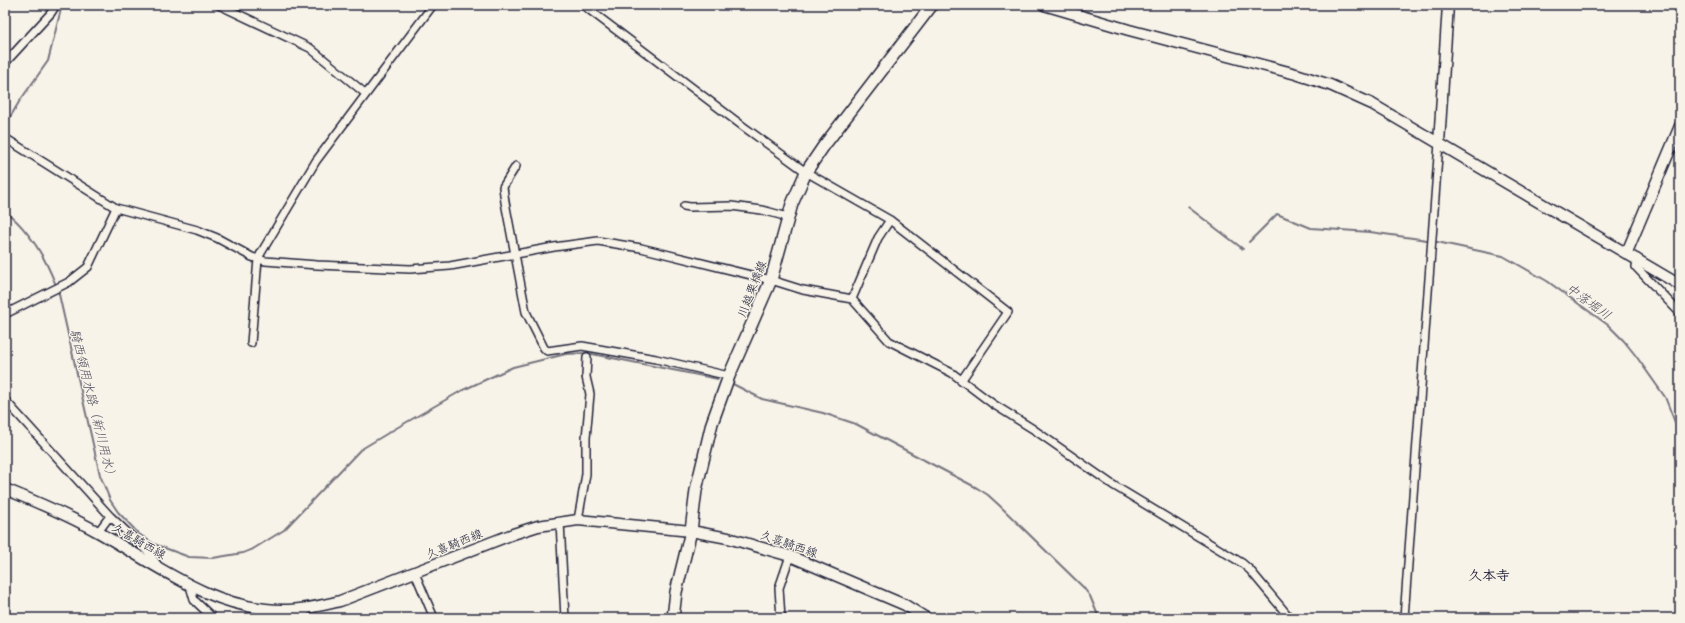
<svg xmlns="http://www.w3.org/2000/svg" width="1685" height="623" viewBox="0 0 1685 623" font-family="'Playpen Sans','Klee One',sans-serif">
<style>
.lines{fill:none;stroke-linecap:round;stroke-linejoin:round}
.stream{stroke:#76747f;stroke-width:2}
.street-casing{stroke:#22223b;stroke-width:10}
.secondary-casing{stroke:#22223b;stroke-width:13}
.primary-casing{stroke:#22223b;stroke-width:14}
.street{stroke:#f7f3e8;stroke-width:7}
.secondary{stroke:#f7f3e8;stroke-width:10}
.primary{stroke:#f7f3e8;stroke-width:11}
.labels{text-anchor:middle;stroke-width:3;stroke-linejoin:round;paint-order:stroke}
.street-label{font-size:12px;fill:#22223b;stroke:#f7f3e8}
.water-label{font-size:13px;font-style:italic;fill:#535263;stroke:#f7f3e8}
.quarter-label{font-size:14px;font-weight:bold;fill:#22223b;stroke:#f7f3e8}
</style>
<rect width="100%" height="100%" fill="#f7f3e8"/>
<filter id="ink" filterUnits="userSpaceOnUse"><feTurbulence type="fractalNoise" baseFrequency=".025" numOctaves="2"/><feDisplacementMap in="SourceGraphic" scale="8" xChannelSelector="R" yChannelSelector="G"/><feConvolveMatrix kernelMatrix="1 2 1 2 8 2 1 2 1" color-interpolation-filters="sRGB"/></filter>
<g filter="url(#ink)">
<g class="lines">
<path class="stream" d="M5,126l14,-24 29,-41 14,-56
M1188,207l55,42
M5,211c24,19 39,44 50,72
M1249,242l28,-28 34,14 59,4 57,8
M1437,242l66,14 44,25 61,44 16,16 12,15 29,41 15,38
M58,290l42,185 10,25 8,12 21,22 15,10 35,13 24,1 30,-5 10,-4 31,-19 76,-80 33,-20 68,-39 52,-24 53,-13 21,-1 131,26
M731,383l31,16 61,14 33,11 121,64 11,7 12,11 83,81 7,9 9,22"/>
<g class="street-casing">
<path id="street" d="M219,5l91,43 56,46
M583,5l161,122 62,45 84,48 118,92 -47,69
M5,63l46,-50 5,-8
M5,138l111,70 81,22 20,8 35,19 13,4 52,4 93,4 40,-3 104,-19 44,-6 43,7 130,32 32,10 49,9 37,42 63,32 41,31 40,25 80,56 129,78 8,7 40,48
M516,166l-13,21 2,15 21,110 18,36 3,3 35,-5 74,13 73,17
M684,206l6,1 41,-1 31,4 26,7
M1637,258l-1,9 44,46
M852,299l26,-61 12,-18
M5,314l64,-32 19,-15 28,-59
M251,343l7,-84 3,-6 55,-92 117,-156
M5,400l105,116 39,37 10,14
M578,520l8,-46v-36l4,-44 -4,-17 1,-20
M560,522l5,96
M98,532l12,-16
M415,573l19,45
M190,586l4,14 19,18
M296,618l15,-10
M781,618l-2,-30 11,-32
M1404,618l35,-475"/>
</g>
<g class="secondary-casing">
<path id="secondary" d="M1044,5l85,25 167,44 34,11 42,19 308,181
M1439,143l9,-138
M1627,252l53,-126
M5,489c32,13 63,26 93,43 59,33 115,78 185,78 19,0 38,-4 57,-9l173,-67 25,-8 40,-6 113,11 37,7 62,18 115,49 21,13"/>
</g>
<g class="primary-casing">
<path id="primary" d="M673,618l3,-26 15,-61 5,-41 16,-67 17,-47 42,-96 21,-76 14,-32 17,-25 109,-142"/>
</g>
<use href="#street" class="street"/>
<use href="#secondary" class="secondary"/>
<use href="#primary" class="primary"/>
</g>
</g>
<g class="labels">
<g class="street-label">
<text transform="translate(752 289) rotate(-69)" y="4">川越栗橋線</text>
<text transform="translate(139 541) rotate(30)" y="4">久喜騎西線</text>
<text transform="translate(454 544) rotate(-22)" y="4">久喜騎西線</text>
<text transform="translate(789 544) rotate(19)" y="4">久喜騎西線</text>
</g>
<g class="water-label">
<text transform="translate(1589 301) rotate(36)" y="5">中落堀川</text>
<text transform="translate(94 405) rotate(76)" y="5">騎西領用水路（新川用水）</text>
</g>
<g class="quarter-label">
<text x="1489" y="580">久本寺</text>
</g>
</g>
<rect width="1685" height="623" fill="none" stroke="#f7f3e8" stroke-width="20"/>
<rect x="10" y="10" width="1665" height="603" fill="none" stroke="#22223b" stroke-width="1.5" filter="url(#ink)"/>
</svg>
